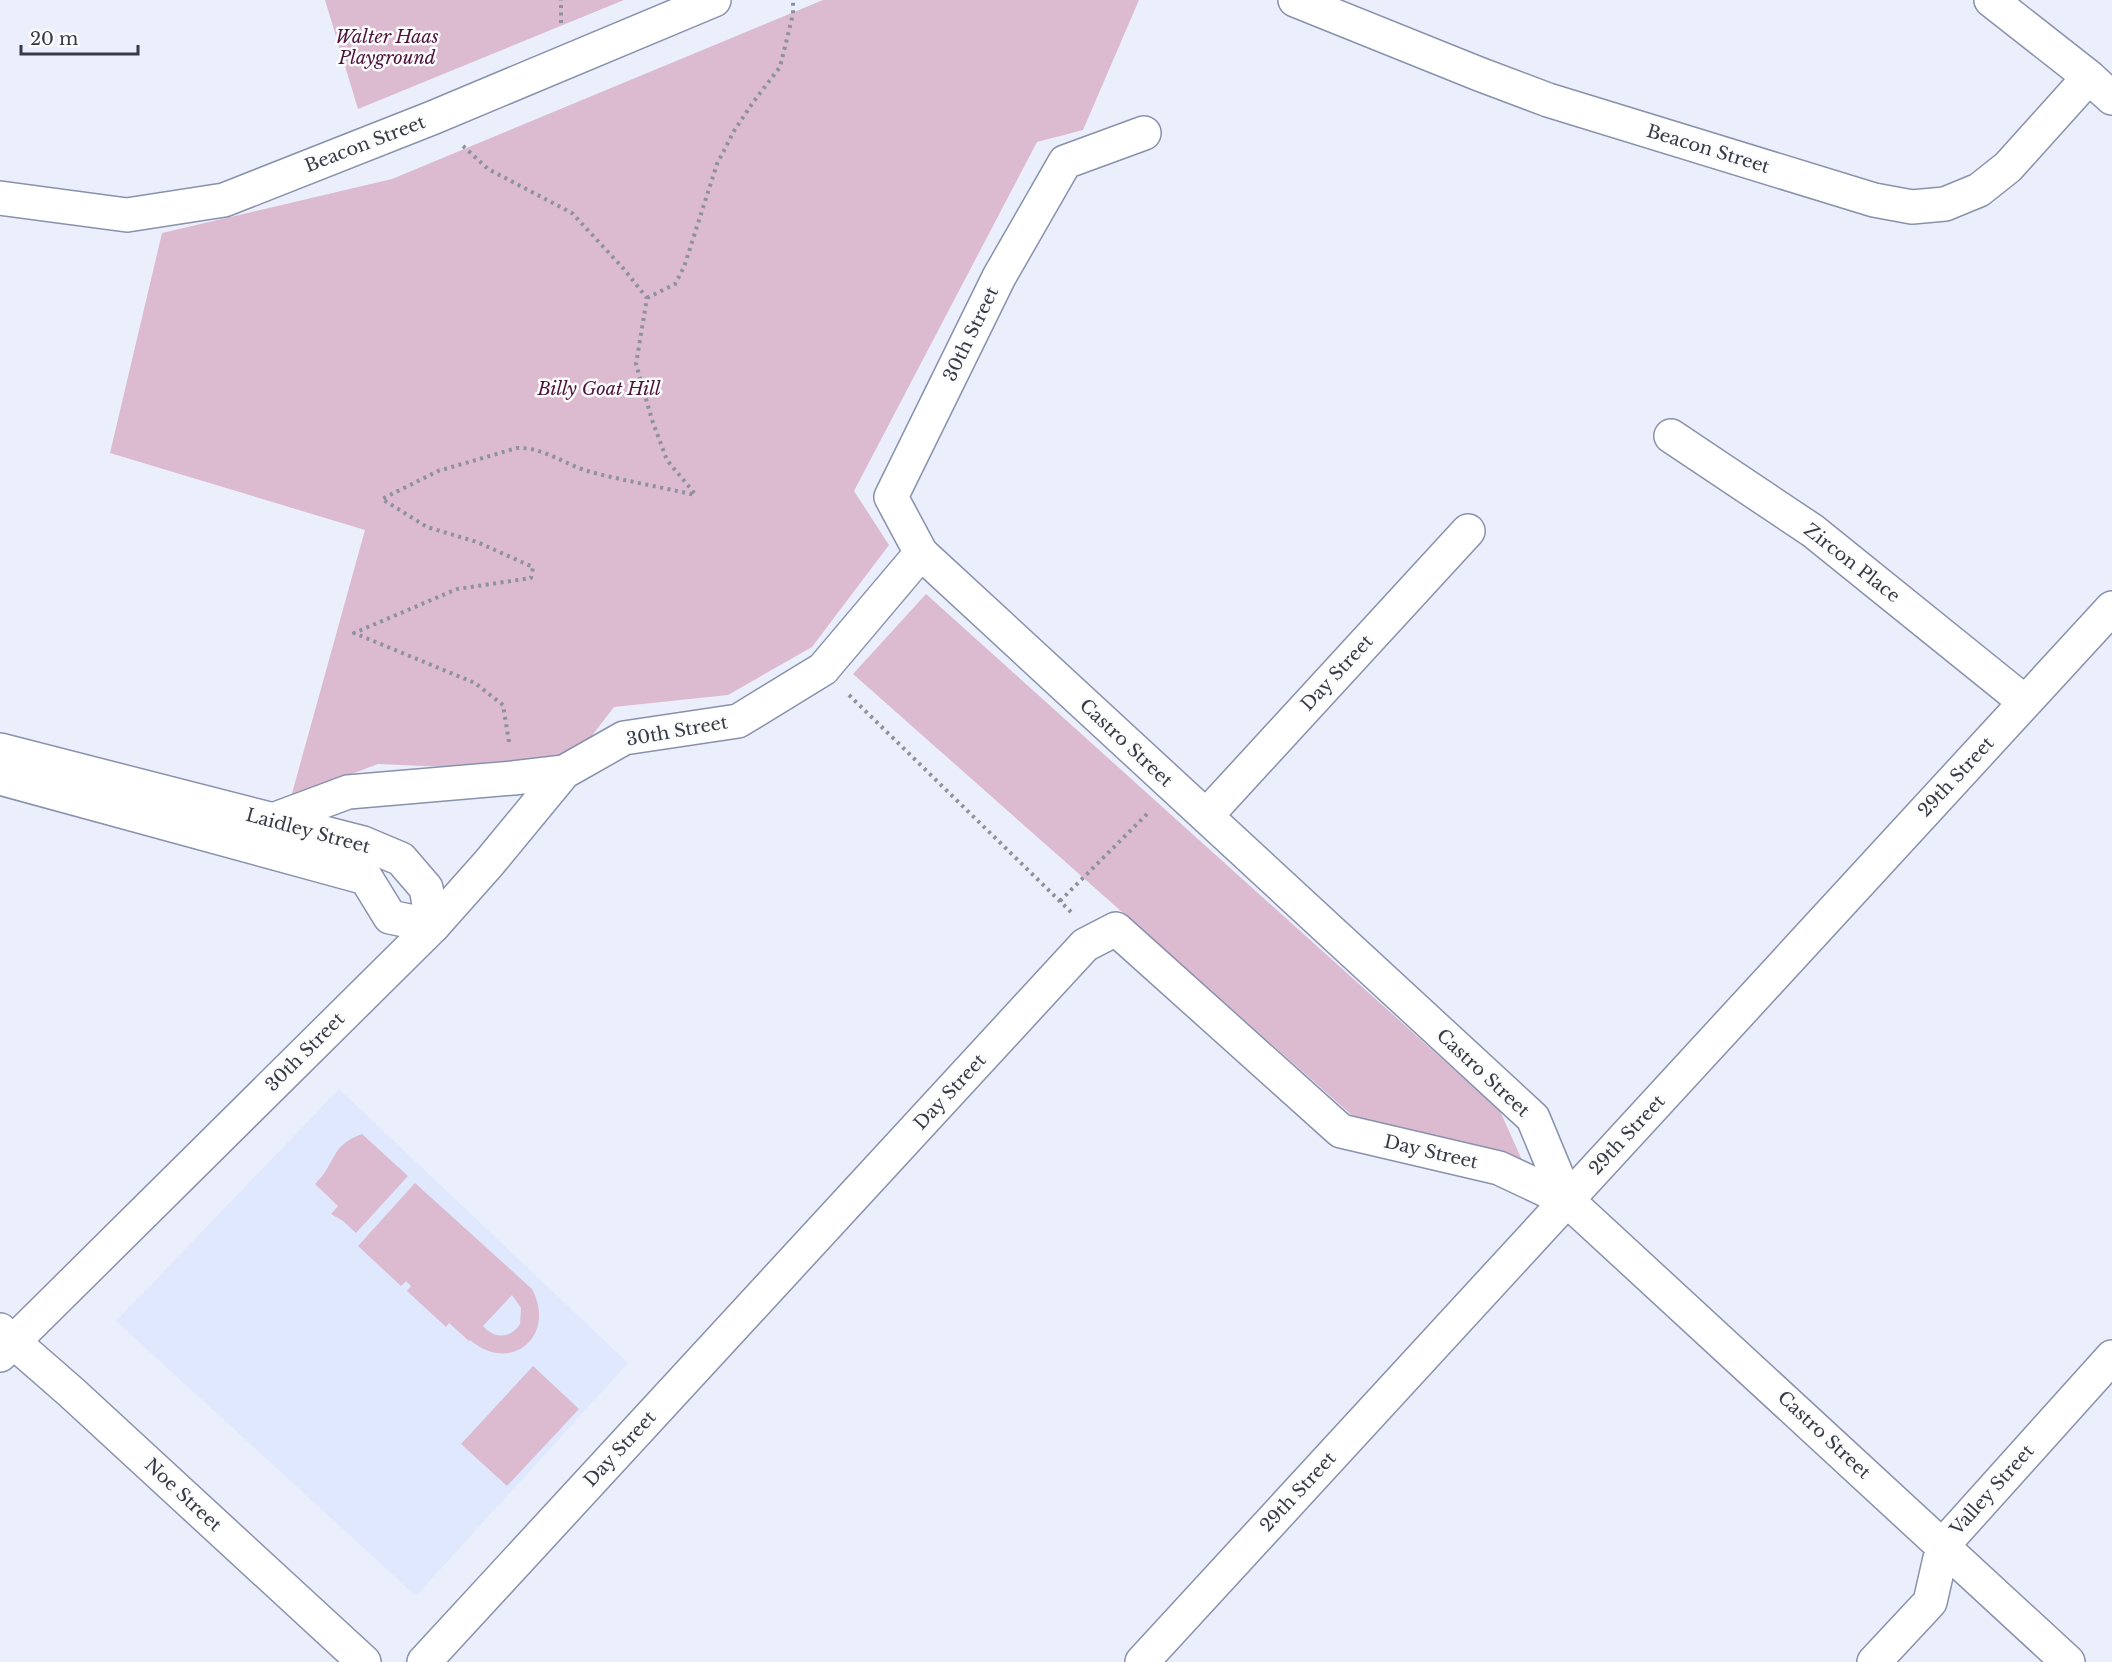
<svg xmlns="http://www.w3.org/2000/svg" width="2112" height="1662" viewBox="0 0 2112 1662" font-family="'Libre Baskerville',serif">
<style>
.built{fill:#e0e8fe}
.green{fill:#dcbbd1;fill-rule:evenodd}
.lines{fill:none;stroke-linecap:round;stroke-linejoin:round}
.minor-casing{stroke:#8891ad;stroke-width:36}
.tertiary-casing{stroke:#8891ad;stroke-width:36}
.path{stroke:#8e929e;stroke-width:4;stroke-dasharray:3 4.5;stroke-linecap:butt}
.minor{stroke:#fff;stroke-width:33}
.tertiary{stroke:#fff;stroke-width:33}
.labels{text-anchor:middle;stroke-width:5;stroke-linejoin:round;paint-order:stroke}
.park-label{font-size:18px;font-style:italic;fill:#4d143e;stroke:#fcfcfc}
.street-label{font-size:18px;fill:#373b47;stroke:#fcfcfc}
</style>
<rect width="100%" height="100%" fill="#ebeffb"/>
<path class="built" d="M339,1089l289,274 -212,233 -300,-275z"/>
<path class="green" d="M325,0h299l-266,109z
M823,0h316l-56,130 -46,12 -183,349 35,54 -77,102 -84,48 -114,12 -50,65 -186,-8 -87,33 74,-267 -255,-77 52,-220 230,-54z
M926,594l574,517 22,49 -167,-42 -502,-444z
M362,1134l46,42 -52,57 -13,-12 -12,-7 7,-8 -23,-22c22,-21 14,-38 47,-50z
M415,1183l117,106c25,47 -21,86 -62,51l-1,1 -20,-18 -3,4 -39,-36 4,-5 -5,-5 -5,5 -43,-40zM512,1295l9,13 -1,16c-9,15 -26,15 -37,2z
M533,1366l46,43 -72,77 -46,-42z"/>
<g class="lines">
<g class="minor-casing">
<path id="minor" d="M1295,0l184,74 69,26 326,100 38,7 33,-3 34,-14 29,-23 81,-90
M1991,0l98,77 23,21
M1144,133l-79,29 -66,115 -108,220 30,56 612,565 34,82 501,462
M0,198l127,17 97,-15 208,-82 282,-118
M1671,436l142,95 212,171
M0,750l363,93 38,16 25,29 7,38 -43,-9 -24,-39 -366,-100
M1206,816l262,-285
M0,1330l71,62 293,270
M424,1662l661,-717 31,-16 225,202 158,37 68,32
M1142,1662l970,-1054
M1874,1662l56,-60 13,-57 169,-188"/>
</g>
<g class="tertiary-casing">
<path id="tertiary" d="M270,821l78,-29 165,-14 51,-6
M0,1355l433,-429 56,-63 75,-91 60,-34 114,-17 85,-52 98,-116"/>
</g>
<path class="path" d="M561,23v-23
M463,146l25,23 84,44 51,55 24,30 -11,66 16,56 15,40 28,34
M647,298l28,-14 9,-17 33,-103 17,-33 20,-30 26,-34 13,-53v-14
M849,695l222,217
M509,742l-6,-37 -28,-22 -121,-50 103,-44 74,-11 2,-11 -56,-25 -50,-15 -45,-28 56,-28 79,-23c27,-1 48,17 74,24 34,9 70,15 104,23
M1060,901l88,-88"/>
<use href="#minor" class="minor"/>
<use href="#tertiary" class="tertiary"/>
</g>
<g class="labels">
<g class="park-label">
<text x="387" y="43">Walter Haas<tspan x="387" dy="21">Playground</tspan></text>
<text x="599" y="395">Billy Goat Hill</text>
</g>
<g class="street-label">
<text transform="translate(365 144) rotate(-21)" y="6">Beacon Street</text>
<text transform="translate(1708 149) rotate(17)" y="6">Beacon Street</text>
<text transform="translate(971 334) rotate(-64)" y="6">30th Street</text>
<text transform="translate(1852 563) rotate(38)" y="6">Zircon Place</text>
<text transform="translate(1337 673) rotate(-47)" y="6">Day Street</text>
<text transform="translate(677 731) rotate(-10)" y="6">30th Street</text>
<text transform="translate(1126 743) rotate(43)" y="6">Castro Street</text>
<text transform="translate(1956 777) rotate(-47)" y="6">29th Street</text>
<text transform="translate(308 831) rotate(15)" y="6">Laidley Street</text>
<text transform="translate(305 1052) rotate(-45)" y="6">30th Street</text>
<text transform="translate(1483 1073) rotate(43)" y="6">Castro Street</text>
<text transform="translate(950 1092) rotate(-47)" y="6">Day Street</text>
<text transform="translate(1627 1135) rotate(-47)" y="6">29th Street</text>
<text transform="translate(1431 1152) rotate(13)" y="6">Day Street</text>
<text transform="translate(1824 1435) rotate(43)" y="6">Castro Street</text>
<text transform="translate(620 1449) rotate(-47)" y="6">Day Street</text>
<text transform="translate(1992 1490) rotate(-48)" y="6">Valley Street</text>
<text transform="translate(1298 1492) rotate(-47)" y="6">29th Street</text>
<text transform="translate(183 1495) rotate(43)" y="6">Noe Street</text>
</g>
</g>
<path d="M21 45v9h117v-9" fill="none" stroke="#373b47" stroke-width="3"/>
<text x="30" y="45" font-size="18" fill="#373b47" stroke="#fcfcfc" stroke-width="4.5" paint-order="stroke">20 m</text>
</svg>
